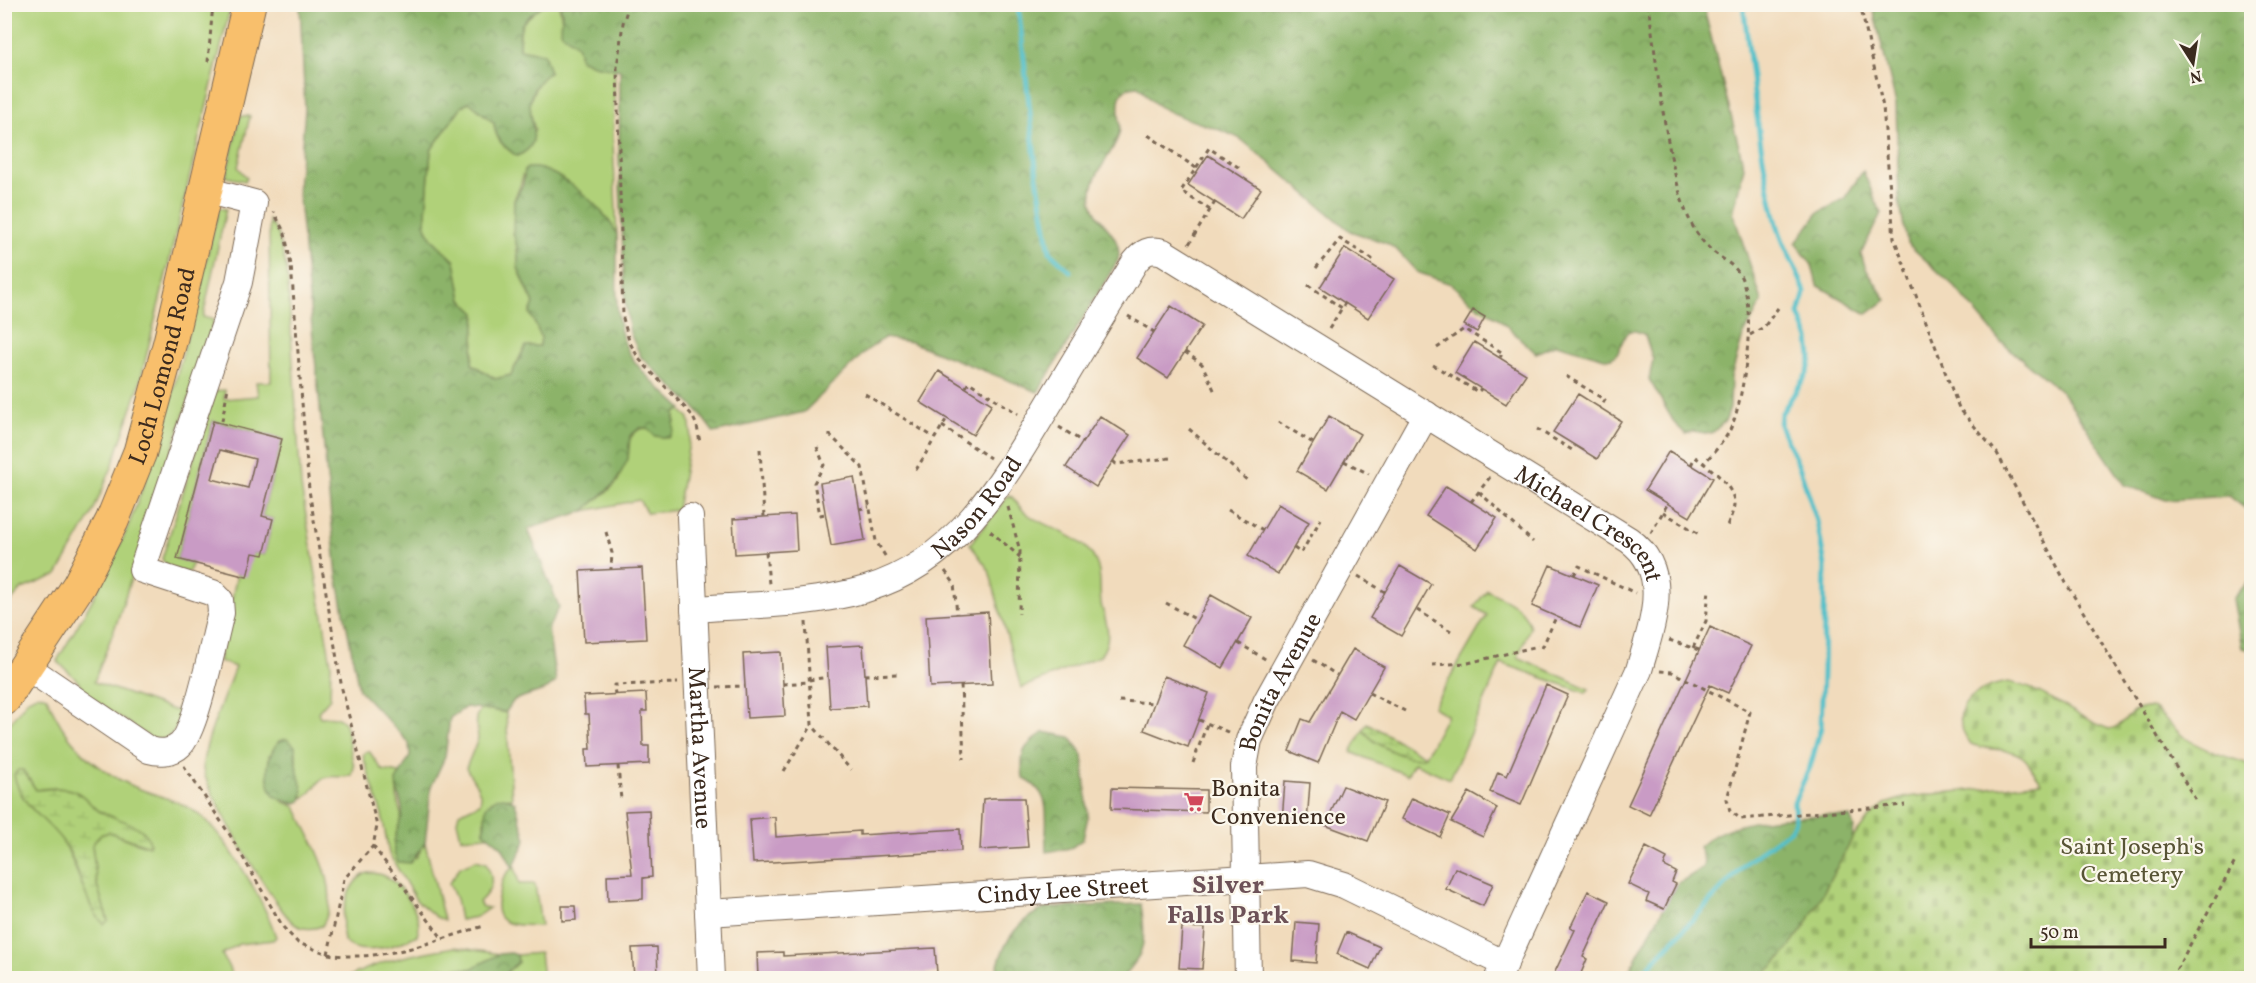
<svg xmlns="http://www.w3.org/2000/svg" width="2256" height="983" viewBox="0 0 2256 983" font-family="Vollkorn,serif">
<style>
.green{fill:#b0d179;stroke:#767e4c;stroke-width:1.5;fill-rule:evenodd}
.forest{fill:url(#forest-crowns);stroke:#646e44;stroke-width:1.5}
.wetland{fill:url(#wetland-marsh);stroke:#767e4c;stroke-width:1.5}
.cemetery{fill:url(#cemetery-stones);stroke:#767e4c;stroke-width:1.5}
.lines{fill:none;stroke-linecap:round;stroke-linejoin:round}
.stream{stroke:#52c0c9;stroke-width:5}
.building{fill:#c99bc5;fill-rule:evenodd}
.minor-casing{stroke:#7b6855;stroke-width:28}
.major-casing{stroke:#7b6855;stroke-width:35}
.path{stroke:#7b6855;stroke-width:3;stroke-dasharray:4.5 4.5;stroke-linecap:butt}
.minor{stroke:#fff;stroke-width:26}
.major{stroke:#f8bf6c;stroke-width:33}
.labels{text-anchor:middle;stroke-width:4.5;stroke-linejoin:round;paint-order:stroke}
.street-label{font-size:24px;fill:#3b2a1e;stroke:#fbf7ec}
.poi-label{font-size:24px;fill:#3b2a1e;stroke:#fbf7ec;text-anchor:start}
.park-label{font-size:24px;fill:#585435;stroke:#fbf7ec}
.neighbourhood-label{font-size:26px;font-weight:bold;fill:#6d5258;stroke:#fbf7ec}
</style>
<defs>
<pattern id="forest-crowns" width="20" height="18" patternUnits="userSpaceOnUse" patternTransform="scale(1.5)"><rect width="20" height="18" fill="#8cb369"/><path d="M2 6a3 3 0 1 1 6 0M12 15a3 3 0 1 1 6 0" fill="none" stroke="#749256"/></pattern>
<pattern id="wetland-marsh" width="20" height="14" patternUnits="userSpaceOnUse" patternTransform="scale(1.5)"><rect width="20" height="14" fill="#b0d179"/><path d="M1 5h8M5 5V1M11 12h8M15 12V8" fill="none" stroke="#98b468"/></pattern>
<pattern id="cemetery-stones" width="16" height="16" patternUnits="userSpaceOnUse" patternTransform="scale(1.5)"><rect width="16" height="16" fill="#b0d179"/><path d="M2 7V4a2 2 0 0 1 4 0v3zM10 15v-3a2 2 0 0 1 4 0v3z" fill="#98b468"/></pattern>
</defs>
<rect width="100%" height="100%" fill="#fbf7ec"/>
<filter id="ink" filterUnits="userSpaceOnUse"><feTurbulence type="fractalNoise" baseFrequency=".0167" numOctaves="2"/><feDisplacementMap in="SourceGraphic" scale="12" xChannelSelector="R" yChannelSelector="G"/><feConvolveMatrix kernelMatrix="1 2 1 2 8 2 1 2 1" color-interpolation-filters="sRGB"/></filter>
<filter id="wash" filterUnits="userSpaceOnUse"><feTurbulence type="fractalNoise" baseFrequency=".008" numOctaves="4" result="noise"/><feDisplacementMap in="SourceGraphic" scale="24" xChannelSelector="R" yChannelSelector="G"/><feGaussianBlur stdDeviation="1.35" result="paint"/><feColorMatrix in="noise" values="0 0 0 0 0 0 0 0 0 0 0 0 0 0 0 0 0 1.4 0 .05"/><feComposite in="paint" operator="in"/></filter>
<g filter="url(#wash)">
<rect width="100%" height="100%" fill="#f1dbbc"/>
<path class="green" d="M5,4l226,1 -92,381 -27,81 -21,49 -34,59 -35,14 -17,19z
M543,5h16l6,31c12,4 14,11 15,23l35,10 -2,71 4,95 -12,-17 -83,-43c1,11 -6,16 -8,26 -1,5 1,10 1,15 0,30 3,60 19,87l-4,10 11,24 -1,9 -17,5 -12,24 -16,4 -23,-15 4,-51 -14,-13 -7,-39 -23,-22 -7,-14 6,-75 30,-43 8,-6 25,22c1,17 10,24 23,33l18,-26c-8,-25 -7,-32 7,-53l-7,-25 -16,-3c1,-31 2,-25 24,-44z
M240,116h10l-12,51 9,11 -2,3 -19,-4z
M219,208l7,1 -23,108 11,3 -97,302 -23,60 82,29 4,-11 4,-2 1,4c-5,17 -9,38 -30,39l-68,-46 -10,-15 -20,-19c26,-45 53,-89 72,-137 41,-102 63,-210 90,-316z
M269,220l9,14 9,37 14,215 30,178 -1,34 -12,14 2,5c10,-1 18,-2 25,7l9,43 -2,8c-9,4 -16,0 -24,2 -12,2 -14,17 -25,21l-7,-33v-13l-27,3 -1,24 14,22 14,6c15,34 49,82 26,119 -8,3 -17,4 -26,-1 -17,-9 -92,-137 -93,-157 -2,-17 25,-81 32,-101l-16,-6 18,-87 16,-21 11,2 9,-36 -11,-3 20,-77 -69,-18 -36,138 16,4 -5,10 -20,-5 -6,-9 53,-168 10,-1 -1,9 34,-3 -2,-14h15z
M679,409l10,9 2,14 -14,78 -30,3 -8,-13 -55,11c8,-9 27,-21 33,-29 11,-17 4,-54 31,-54l7,8 20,-13v-10z
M1009,495c8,5 9,12 16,17 19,17 58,21 71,50 7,14 2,32 6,46 6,18 10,32 -2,48l-79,32 -32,-118 -19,-26z
M1487,590c19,10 37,16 43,37l-12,30 71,32 -3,4 -85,-30 -51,116 -36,-16 -7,12 -56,-23 12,-22c11,14 44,33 62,26l22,-41 -14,-8 54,-92 -13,-8z
M38,694l9,3c16,42 47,73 88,90 20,9 40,11 59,24 30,19 71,92 82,126l-3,3 -34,4 -17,10 12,24 -229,-1 -1,-246 24,-32zM27,776l9,14c13,-2 30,-4 42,3 6,4 11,12 17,16 19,13 44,12 55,34l-7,2 -34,-13 -9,3 -8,10 5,40 11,36 -22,-27 -19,-46 -9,-14 -30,-29z
M481,708l25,5 6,86 -3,-1 -25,23v11l5,4 -28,2 -4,-17 2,-8 21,-10 1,-7 -4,-10 -11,-18 12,-29 -2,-22z
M369,751l13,19 18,3c-11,24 9,61 16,85l9,-15 19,77 -8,-3 -20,-17 -27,-46 -7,-39 -19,-59 2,-4z
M476,860l10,3c9,17 7,26 -7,39l3,5 7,1 -13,9 -16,3 -4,-21 -7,-16 11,-16z
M515,867l4,17h16l6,42c-29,-1 -53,1 -41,-36 2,-10 6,-19 15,-23z
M368,873c7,0 14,1 19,4 16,10 38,40 30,58 -18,10 -57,24 -73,6 -4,-22 1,-60 24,-68z
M455,947l44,7c-9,5 -17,12 -26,14 -16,5 -30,-6 -41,10h-85c33,-18 71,-25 108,-31z
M540,953l3,25h-39l4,-7 10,-9 -1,-7z"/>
<path class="forest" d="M300,5h243c-21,18 -24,13 -24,44l25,5 6,18c-46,31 8,68 -33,84 -13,-9 -21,-16 -23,-33l-25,-21 -8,5 -30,43 -6,75 7,14 23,22 7,39 14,13 -4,51 23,15 16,-4 15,-29h14l1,-9 -11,-24 4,-10 -16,-35v-19l-5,-16 1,-32 9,-17 2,-15c25,-10 84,42 92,66 1,6 0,16 0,23 0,28 -3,60 8,86 10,26 38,46 57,65l-7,4 -1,18 -5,7 -14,-2 -8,-8h-7l-10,8 -2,23 -12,23 -32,29 -56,18 31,78 -11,22 8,53 -9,7 -33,11 -8,12 -40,-5 -16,11 -5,39 -14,30 -6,56 -15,20 -12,-1c-10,-17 0,-31 4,-47 2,-10 -6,-23 -6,-34l14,-25 -1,-13 -50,-53 -22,-114 -39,-387 7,-80z
M559,5h1144l41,162 -11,46 29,88 -20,38 -11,38 -1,30 -4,13 -15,14 -18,-3 -7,3 -11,-10 -26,-45 4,-19 -8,-25c-30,-16 -15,18 -37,24l-48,-14h-6l-18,8 -38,-35 -24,-14 -23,-20 -34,-12 -21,-23 -10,-6 -36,-12 -108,-91c-27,-16 -69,-20 -91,-40 -5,-4 -7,-10 -13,-14 -8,0 -15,2 -18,11 -4,11 2,25 -1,37 -7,24 -31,41 -27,68 4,21 32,33 26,58l-80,132 -127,-50 -27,-4 -18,13 -62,61 -90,21 -17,-23 -56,-53 -11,-24 -5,-33 -6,-141 1,-89 -27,-5 -13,-6c-2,-20 -7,-15 -19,-27l1,-21z
M1872,5h379v508l-22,-17 -63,4 -41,-15 -63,-93 -61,-50 -46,-55 -48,-44 -8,-43 -3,-96z
M1863,171l18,42 -20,41 5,15 20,31 -19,14 -50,-29 -5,-20 -16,-22 22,-30 26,-14z
M2251,578v72l-9,-2 -9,-49z
M1044,732l26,5 13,18 5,61 -5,23 -12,9 -25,4c-2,-31 10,-58 -23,-74 -3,-26 -1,-31 21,-46z
M287,739l8,7 1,19 7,27 -2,9 -8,3 -19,-8c-10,-16 -8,-41 5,-55z
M504,797l11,5 11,37 -13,29 -11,-21 -18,-15 2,-26 10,-8z
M1825,815l25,2 4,10 -2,12 -46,86 -23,31 -22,22h-136l52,-94 26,-16 1,-8 -5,-13c30,-30 87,-29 126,-32z
M1141,904c5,33 6,51 -20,74h-126c6,-32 20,-59 52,-70z
M511,953l6,2 1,7 -10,9 -4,7h-72l9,-11 30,2 28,-15z"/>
<path class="wetland" d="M1367,723l58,33c-18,7 -51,-12 -62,-26z
M18,770h5l13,20c13,-1 29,-4 42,3 8,4 13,13 21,18 13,8 54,14 50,35l-40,-14 -9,3 -8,10 5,40 11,36 -4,3c-20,-19 -23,-52 -36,-75 -17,-29 -46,-38 -54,-74z"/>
<path class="cemetery" d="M2008,682c39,7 65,34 101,47 19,-3 18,-23 43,-21 13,8 20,20 32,29 20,14 45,20 67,28v213h-490l22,-22 23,-31 46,-86 17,-21 16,-14 22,-7 135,-15c-7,-6 -10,-16 -17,-23 -13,-13 -37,-7 -54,-15 -27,-34 3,-57 37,-62z"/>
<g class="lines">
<path class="stream" d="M1018,4l19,173 13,75 20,19
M1638,978l110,-117 43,-32 4,-8 -1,-19 16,-35 11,-40 2,-55 2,-106 -8,-45 -17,-52 -20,-44 1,-11 27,-42 3,-15 -2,-18 -10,-25 6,-22c-8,-24 -21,-42 -28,-68 -19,-71 -24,-147 -34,-220"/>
</g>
<g id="blocks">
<path class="building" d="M1208,155l53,34 -20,30 -53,-34z
M1345,248l49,31 -26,39 -48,-31z
M1171,306l31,20 -34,52 -31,-20z
M1473,310l12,7 -8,15 -13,-7z
M1474,342l52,32 -20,30 -51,-31z
M939,371l53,33 -19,31 -53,-33z
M1578,394l43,27 -24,38 -44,-27z
M1100,416l30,19 -34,52 -30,-20z
M1329,416l31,18 -32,55 -31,-18z
M213,421l69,18 -20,77 11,3 -9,36 -11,-2 -6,24 -70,-18zM220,450l35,9 -7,29 -36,-9z
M1669,451l44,27 -23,39 -45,-27z
M854,477l11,63 -34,6 -11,-63z
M1446,486l51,32 -20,31 -51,-33z
M1278,504l31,18 -31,52 -30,-18z
M795,515l2,35 -62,4 -2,-35z
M1550,565l48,20 -18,42 -48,-21z
M1400,566l31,18 -30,52 -31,-18z
M642,568l4,71 -62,3 -4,-71z
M1211,595l41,23 -29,50 -40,-23z
M988,612l4,72 -62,3 -4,-71z
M1710,627l41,19 -23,47 -18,-8 -61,130 -21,-10z
M863,645l4,61 -37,2 -4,-61z
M1353,649l31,18 -30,52 -14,-8 -22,52 -29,-12 13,-32 8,3z
M781,652l4,64 -38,2 -4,-64z
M1164,676l45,17 -21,54 -44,-17z
M1546,685l22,10 -47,110 -31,-13 8,-20 9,4z
M646,693l1,18h-5l1,35h6v18l-62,3 -1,-18h5l-2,-35h-4l-1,-18z
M1285,781l25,2 -3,40 -25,-2z
M1343,786l42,16 -17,39 -43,-16z
M1112,788l94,2v22l-95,-3z
M1469,792l28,16 -14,29 -32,-15z
M993,798h31l4,49 -48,3 3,-51z
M1412,798l38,17 -10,22 -38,-18z
M649,810l3,67 -9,1v21l-35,2 -1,-26 25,-1 -7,-63z
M775,817l1,20 84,-6v4l100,-6 1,22 -208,12 -3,-44z
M1646,847l21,11 -3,8 12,6 -4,10 4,2 -12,25 -18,-8 3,-7 -21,-10z
M1455,868l38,16 -10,22 -37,-17z
M1588,891l21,10 -26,56 4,2 -8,19h-27l23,-48 -5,-2z
M562,906h13l1,14 -14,1z
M1296,922l23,2 -3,39 -23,-2z
M1182,927l23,1 -3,41 -23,-1z
M1346,932l34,15 -10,22 -33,-15z
M657,947l1,31h-24l-2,-30z
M935,948l2,25 -179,5 -1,-25 26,-1v4z"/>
</g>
</g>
<g filter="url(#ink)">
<use href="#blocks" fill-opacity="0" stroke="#7b6855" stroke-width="1.5"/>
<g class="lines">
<g class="minor-casing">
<g id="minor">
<path id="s1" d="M690,517l21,461"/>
<path id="s2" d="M694,609c57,-4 117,-4 172,-20 94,-28 139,-112 186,-190 27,-46 55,-91 83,-137 8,-10 15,-14 28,-10l466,288c45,32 22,87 10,130l-141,308"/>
<path d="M27,667l122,83c10,3 23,3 31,-5 16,-13 34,-107 41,-132l-1,-13 -7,-7 -71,-23 97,-288 15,-79 -49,-13"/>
<path id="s3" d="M708,913l600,-39 36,11 161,79"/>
<path id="s4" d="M1248,978l-4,-211 5,-27 18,-40 159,-286"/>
</g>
</g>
<g class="major-casing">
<g id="major">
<path id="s5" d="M4,699l75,-114 33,-64 28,-69 30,-110 79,-338"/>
</g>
</g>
<path class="path" d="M629,4l-6,19 -6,44 6,251 6,23 10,18 53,56 5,11 3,17
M1648,4c10,64 15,131 33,193 5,18 15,39 28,51 10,10 24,15 31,27 17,32 5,115 -7,148 -6,16 -18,28 -29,40
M1860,4l23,103 11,131 65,170 38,45 69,130 129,216
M208,62l5,-58
M1148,135l48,33
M1210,210l-29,-19 28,-43 29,19 -4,5
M1189,244l26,-42
M1316,268l24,-29 32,20 -3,4
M1308,285l34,23
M1128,316l26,16
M1329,329l16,-26
M1750,335l14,-8 14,-19
M1437,348l27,-19 39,24 -3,4
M1185,352l17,12 13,28
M1433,365l45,27 3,-3
M1566,376l39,24 -5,8
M966,387l3,-5 49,32
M865,394l70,44 12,-20
M222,421l6,-34
M1278,422l35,21
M942,426l48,32
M1059,427l24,15
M1189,429l59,52
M1537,429l35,21 3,-4
M829,434l33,33 14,74 11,18
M817,447l7,18 -10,18 6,32 6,-1
M760,449l4,68
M1113,461l3,3 54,-6
M1344,461l25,13
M1691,465l4,-8c13,9 37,27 39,44 1,8 -5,20 -8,28
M916,470l19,-32
M1479,492l54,50
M1471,502l19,-25
M1008,507l12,44 -1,63
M859,509l10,-2
M1228,510l35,20
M1663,512l36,22
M990,531l30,26
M606,532l6,21 -1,16
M1651,533l17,-30
M1294,548l7,5 20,-34
M766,552l3,32
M945,571l9,12 3,31
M1574,575l5,-9 56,27
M1358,576l27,16
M1166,603l31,17
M1417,610l34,21
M806,622l6,103 39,45
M1669,640l30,10
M1238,643l29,17
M1542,648l14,-31
M1693,648l13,-27 3,-32
M1313,660l24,15
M1432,665l36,-2 70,-17
M1660,671l12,1 78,40 -23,87 3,12 11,8 164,-14
M865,675l34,-1
M809,680l19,-3
M783,684l26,-2
M961,685l3,74
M717,687l28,-1
M1369,693l36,18
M615,695l-1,-10 64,-2
M1119,701l35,2
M1199,720l31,13
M1193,763l14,-39
M184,766l46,69 53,92 15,16 30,11 16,-75 29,-33 4,-20 -35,-137 -33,-199 -18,-225 -6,-31 -11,-22
M618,766l3,34
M784,771l28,-46
M373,846l69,92
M328,954c54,9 105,-13 156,-28
M2172,978l64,-118"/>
<use href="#minor" class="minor"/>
<use href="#major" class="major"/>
</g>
</g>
<defs>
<g id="supermarket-bare" transform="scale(1.62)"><path d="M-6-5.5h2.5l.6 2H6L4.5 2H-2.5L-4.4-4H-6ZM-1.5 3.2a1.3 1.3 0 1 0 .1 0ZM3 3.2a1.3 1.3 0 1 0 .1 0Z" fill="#d1495b" stroke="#fbf7ec" stroke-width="2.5" paint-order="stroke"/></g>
</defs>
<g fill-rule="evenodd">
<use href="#supermarket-bare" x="1194" y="802"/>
</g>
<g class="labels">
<g class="street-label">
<text dy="8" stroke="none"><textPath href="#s5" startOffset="372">Loch Lomond Road</textPath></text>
<text dy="8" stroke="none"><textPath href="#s2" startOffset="314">Nason Road</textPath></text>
<text dy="8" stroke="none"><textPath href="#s2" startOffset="1146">Michael Crescent</textPath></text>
<text dy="8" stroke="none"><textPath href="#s4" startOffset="304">Bonita Avenue</textPath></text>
<text dy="8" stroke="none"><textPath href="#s1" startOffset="231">Martha Avenue</textPath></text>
<text dy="8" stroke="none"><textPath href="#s3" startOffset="356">Cindy Lee Street</textPath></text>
</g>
<g class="poi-label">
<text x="1211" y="796">Bonita<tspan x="1211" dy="28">Convenience</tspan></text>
</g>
<g class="park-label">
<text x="2132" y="854">Saint Joseph's<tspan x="2132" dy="28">Cemetery</tspan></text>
</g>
<g class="neighbourhood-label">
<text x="1228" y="893">Silver<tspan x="1228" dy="30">Falls Park</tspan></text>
</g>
</g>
<rect width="2256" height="983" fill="none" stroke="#fbf7ec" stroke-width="24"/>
<g transform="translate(2193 63) rotate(168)" stroke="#fbf7ec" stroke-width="4.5" paint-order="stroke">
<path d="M0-4.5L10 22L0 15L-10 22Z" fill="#3b2a1e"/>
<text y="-9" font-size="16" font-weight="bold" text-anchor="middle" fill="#3b2a1e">N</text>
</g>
<path d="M2031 938v9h134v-9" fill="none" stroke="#3b2a1e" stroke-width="3"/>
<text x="2040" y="938" font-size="18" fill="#3b2a1e" stroke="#fbf7ec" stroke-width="4.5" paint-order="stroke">50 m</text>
</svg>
